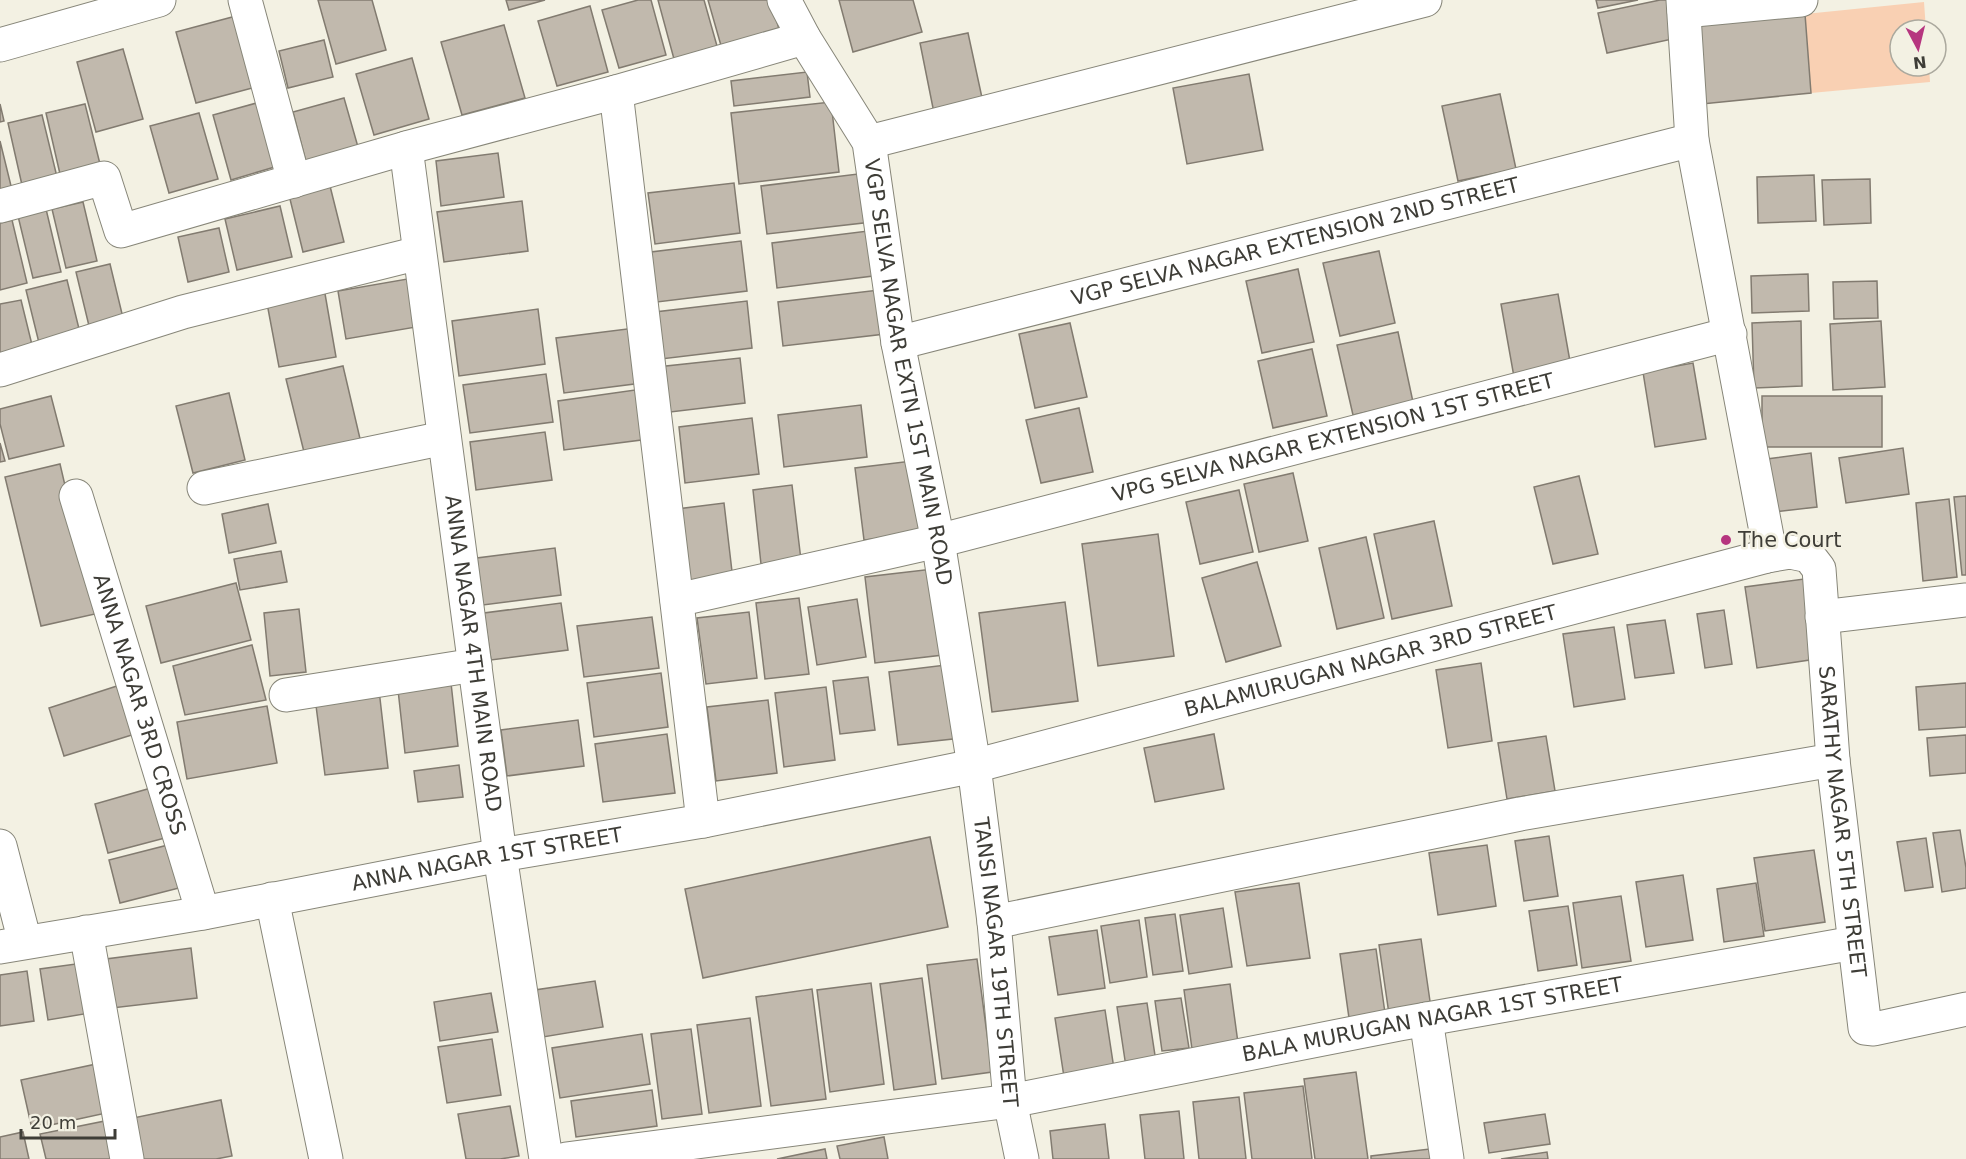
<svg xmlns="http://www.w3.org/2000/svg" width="1966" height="1159" viewBox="0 0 1966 1159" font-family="'DejaVu Sans',sans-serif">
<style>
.green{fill:#f9d0b3}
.building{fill:#c1b9ad;stroke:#827b70;stroke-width:1.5}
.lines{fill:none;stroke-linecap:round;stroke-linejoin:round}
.minor-casing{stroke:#878679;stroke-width:35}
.minor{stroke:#fff;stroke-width:33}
.poi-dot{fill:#b6357f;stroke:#f3f1e3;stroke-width:2}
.labels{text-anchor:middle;stroke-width:5;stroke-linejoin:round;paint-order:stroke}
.street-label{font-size:21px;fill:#3e3d37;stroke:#f3f1e3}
.poi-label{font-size:21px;fill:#3e3d37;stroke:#f3f1e3;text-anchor:start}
</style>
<rect width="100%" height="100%" fill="#f3f1e3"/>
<path class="green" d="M1924,2l2,28h-26v36h29l1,16 -119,11 -6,-79z"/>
<path class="building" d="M318,0h54l14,50 -50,14z
M506,0h39l-36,10z
M638,0h13l15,55 -47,13 -17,-58z
M658,0h46l13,46 -43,13z
M708,0h63l9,33 -58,16z
M839,0h74l9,32 -69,20z
M1596,0h42l-40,8z
M1660,0h9l8,38 -70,15 -9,-40z
M590,6l18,66 -51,14 -19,-65z
M1805,14l6,79 -109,11 -5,-79z
M236,16l20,71 -60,16 -20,-71z
M504,25l21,73 -63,17 -21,-73z
M968,33l16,74 -49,11 -15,-75z
M324,40l9,37 -45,11 -9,-37z
M123,49l20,70 -47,13 -19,-70z
M412,58l17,61 -55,16 -18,-61z
M807,72l3,25 -76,9 -3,-25z
M1249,74l14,76 -76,14 -14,-76z
M1500,94l16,75 -58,12 -16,-75z
M344,98l14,49 -52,15 -13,-50z
M260,102l18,64 -47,14 -18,-65z
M831,102l8,70 -100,12 -8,-71z
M0,104l4,17 -4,1z
M85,104l15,60 -40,10 -14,-61z
M199,113l19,66 -49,14 -19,-67z
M42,115l15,62 -35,8 -14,-62z
M0,141l12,49 -12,3z
M498,153l6,44 -63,9 -5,-45z
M866,173l6,49 -105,12 -6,-48z
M1814,175l2,46 -58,2 -1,-46z
M1870,179l1,44 -47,2 -2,-45z
M734,183l6,50 -85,11 -7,-51z
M330,186l14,56 -41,10 -14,-57z
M522,201l6,50 -84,11 -7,-50z
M83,202l14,59 -31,7 -14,-59z
M280,206l12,51 -55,13 -12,-51z
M46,209l15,63 -28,6 -15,-62z
M12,220l15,63 -27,7v-67z
M219,228l10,44 -41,10 -10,-45z
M876,230l5,45 -104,13 -5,-45z
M741,241l6,50 -90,11 -6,-50z
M1379,251l16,72 -55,13 -17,-73z
M110,264l14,58 -34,8 -14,-58z
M1298,269l16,73 -52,11 -16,-72z
M1808,274l1,37 -57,2 -1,-37z
M413,278l9,48 -76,13 -8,-48z
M67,280l15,61 -41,10 -15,-61z
M1877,281l1,37 -44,1 -1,-37z
M324,288l12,69 -57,10 -13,-69z
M879,290l6,44 -102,12 -5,-44z
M1558,294l13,73 -57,10 -13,-73z
M21,300l13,53 -34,8v-57z
M747,301l5,47 -91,11 -6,-47z
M538,309l7,55 -86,12 -7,-55z
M1801,321l1,65 -48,2 -2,-65z
M1881,321l4,66 -52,3 -3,-66z
M1070,323l17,74 -52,11 -16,-74z
M635,328l7,55 -78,10 -8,-55z
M1398,332l15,70 -60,13 -16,-70z
M1312,349l15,67 -54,12 -15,-67z
M740,358l5,45 -83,10 -5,-46z
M1693,363l13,76 -51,8 -12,-75z
M343,366l18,77 -56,13 -19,-77z
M546,374l7,48 -83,11 -7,-48z
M642,389l7,50 -85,11 -6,-49z
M229,393l16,67 -52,13 -17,-67z
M51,396l13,50 -55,13 -9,-35v-15z
M1762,396h120v51h-120z
M861,405l6,52 -83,10 -6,-52z
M1079,408l14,64 -52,11 -15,-63z
M752,418l7,56 -74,9 -6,-56z
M545,432l7,48 -76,10 -6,-48z
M0,443l5,18 -5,1z
M1903,448l6,46 -63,9 -7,-45z
M1811,453l6,54 -43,5 -7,-53z
M912,461l9,73 -57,6 -9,-72z
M60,464l35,150 -54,12 -36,-149z
M1293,473l15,68 -49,11 -15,-68z
M1579,476l19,78 -45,10 -19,-77z
M792,485l9,75 -40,4 -8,-74z
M1239,490l14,62 -53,12 -14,-62z
M1966,496v79h-4l-8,-78z
M1949,499l8,78 -34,4 -7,-78z
M724,503l9,77 -47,6 -9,-77z
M268,504l8,39 -47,10 -7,-39z
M1434,521l18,85 -60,13 -18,-85z
M1158,534l16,122 -76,10 -16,-122z
M1366,537l18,81 -47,11 -18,-81z
M555,548l6,47 -78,10 -6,-47z
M281,551l6,31 -47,8 -6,-31z
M1257,562l24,84 -55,16 -24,-84z
M933,569l10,86 -68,8 -10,-86z
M1804,579l12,80 -59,9 -12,-81z
M236,583l15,57 -90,23 -15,-57z
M799,598l10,76 -44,5 -9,-76z
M857,599l9,58 -49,8 -9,-58z
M1065,602l13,99 -86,11 -13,-99z
M561,603l7,47 -77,10 -7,-47z
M299,609l7,63 -36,4 -6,-63z
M1724,610l8,54 -27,4 -8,-54z
M749,612l8,66 -51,6 -9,-66z
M652,617l7,51 -75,9 -7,-51z
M1665,620l9,53 -39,5 -8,-53z
M1614,627l11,72 -51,8 -11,-73z
M252,645l14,55 -81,15 -12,-49z
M1481,663l11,78 -44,7 -12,-78z
M954,664l8,74 -64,7 -9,-73z
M661,673l7,54 -74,10 -7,-54z
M868,677l7,53 -35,4 -7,-53z
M451,683l7,63 -53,7 -7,-63z
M1966,683v44l-47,3 -3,-43z
M120,685l15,49 -71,22 -15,-48z
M826,687l9,73 -51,7 -9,-74z
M379,690l9,78 -63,7 -10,-77z
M768,700l9,73 -61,8 -9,-74z
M267,706l10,57 -90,16 -10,-57z
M578,720l6,46 -77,10 -6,-46z
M667,734l8,59 -72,9 -8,-58z
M1214,734l10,55 -69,13 -11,-54z
M1966,735v38l-36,3 -3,-38z
M1546,736l9,55 -48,8 -9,-56z
M459,765l4,32 -45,5 -4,-31z
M151,788l14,50 -57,15 -13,-49z
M1960,830l6,38v20l-24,4 -9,-59z
M1549,836l9,60 -34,5 -9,-60z
M930,837l18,90 -245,51 -18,-89z
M1926,838l7,49 -28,4 -8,-49z
M168,845l11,43 -59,15 -11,-43z
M1487,845l9,61 -58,9 -9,-62z
M1814,850l11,72 -60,9 -11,-73z
M1683,875l10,65 -47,7 -10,-65z
M1299,883l11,75 -63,8 -12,-74z
M1756,883l8,53 -40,6 -7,-53z
M1621,896l10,65 -49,7 -9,-65z
M1568,906l9,59 -39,6 -9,-60z
M1223,908l9,59 -43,7 -9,-59z
M1175,914l8,57 -30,4 -8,-57z
M1139,920l8,57 -37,6 -9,-57z
M1097,930l8,58 -47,7 -9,-58z
M1421,939l10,69 -42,6 -10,-69z
M191,948l6,50 -85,10 -6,-49z
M1376,949l9,64 -36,5 -9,-64z
M977,959l15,113 -50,7 -15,-114z
M83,963l7,50 -42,7 -8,-51z
M27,971l7,50 -34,5v-51z
M922,978l14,106 -42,6 -14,-106z
M595,981l8,46 -60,10 -8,-47z
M871,983l13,101 -54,8 -13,-102z
M1230,984l8,59 -46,6 -8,-59z
M812,989l14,110 -55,7 -15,-109z
M491,993l7,39 -58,9 -6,-39z
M1181,998l8,50 -27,3 -7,-50z
M1147,1003l9,59 -30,5 -9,-60z
M1105,1010l9,59 -50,8 -9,-59z
M750,1018l11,88 -52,7 -12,-88z
M691,1029l11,85 -40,5 -11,-85z
M642,1034l8,50 -90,14 -8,-50z
M492,1039l9,56 -54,8 -9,-56z
M101,1063l10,49 -79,17 -11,-49z
M1356,1072l12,87h-53l-11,-80z
M1303,1086l9,73h-60l-8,-66z
M652,1090l5,36 -81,11 -5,-36z
M1239,1097l7,62h-47l-6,-57z
M221,1100l11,56 -16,3h-74l-9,-41z
M510,1106l9,50 -19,3h-34l-8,-45z
M1179,1111l5,48h-39l-5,-44z
M1545,1114l5,30 -61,9 -5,-30z
M105,1121l8,38h-67l-6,-25z
M1105,1124l4,35h-56l-3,-28z
M23,1132l6,27h-29v-22z
M884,1137l4,22h-48l-3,-13z
M1438,1148l1,11h-68v-3z
M825,1149l2,10h-50z
M1547,1152l1,7h-47z"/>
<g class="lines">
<g class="minor-casing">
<g id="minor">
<path d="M245,0l49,181"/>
<path id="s1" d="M784,0l20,38 65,104 29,201 40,198 36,225 20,156 16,179 12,58"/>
<path d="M1683,0l9,140 77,407 -2,9"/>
<path d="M1684,11l117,-11"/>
<path d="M0,45l159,-45"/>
<path d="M616,92l87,729"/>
<path d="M869,142l556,-142"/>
<path id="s2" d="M406,148l94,707 46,304"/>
<path d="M0,206l104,-28 17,53 285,-83 210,-56 188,-54"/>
<path id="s3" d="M898,343l794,-203"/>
<path d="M0,370l183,-58 236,-59"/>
<path d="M204,488l240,-50"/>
<path id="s4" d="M76,496l127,417"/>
<path id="s5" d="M677,600l261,-59 792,-207"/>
<path d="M1822,617l144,-17"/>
<path d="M286,695l189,-30"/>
<path d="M0,846l25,96"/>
<path d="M272,899l54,260"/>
<path d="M994,922l526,-108 313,-54"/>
<path d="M86,932l41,227"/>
<path id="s6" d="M0,947l203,-34 297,-58 203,-34 271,-55 793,-210 23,-4 19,4 10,13 14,191 32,268 9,1 92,-20"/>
<path d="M1426,1019l21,140"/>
<path id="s7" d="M566,1159l444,-58 389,-77 455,-81"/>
</g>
</g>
<use href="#minor" class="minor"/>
</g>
<circle class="poi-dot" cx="1726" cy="540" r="6"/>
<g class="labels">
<g class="street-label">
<text dy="7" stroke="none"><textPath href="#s3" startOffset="410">VGP SELVA NAGAR EXTENSION 2ND STREET</textPath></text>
<text dy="7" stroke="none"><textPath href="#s1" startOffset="399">VGP SELVA NAGAR EXTN 1ST MAIN ROAD</textPath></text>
<text dy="7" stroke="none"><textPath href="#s5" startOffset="676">VPG SELVA NAGAR EXTENSION 1ST STREET</textPath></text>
<text dy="7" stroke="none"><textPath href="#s2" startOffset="510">ANNA NAGAR 4TH MAIN ROAD</textPath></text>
<text dy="7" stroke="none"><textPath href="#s6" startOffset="1401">BALAMURUGAN NAGAR 3RD STREET</textPath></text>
<text dy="7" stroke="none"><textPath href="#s4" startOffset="218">ANNA NAGAR 3RD CROSS</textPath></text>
<text dy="7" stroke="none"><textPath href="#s6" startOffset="2124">SARATHY NAGAR 5TH STREET</textPath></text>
<text dy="7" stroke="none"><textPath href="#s6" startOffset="495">ANNA NAGAR 1ST STREET</textPath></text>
<text dy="7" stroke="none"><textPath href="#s1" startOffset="996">TANSI NAGAR 19TH STREET</textPath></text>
<text dy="7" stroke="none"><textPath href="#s7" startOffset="878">BALA MURUGAN NAGAR 1ST STREET</textPath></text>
</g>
<g class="poi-label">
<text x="1738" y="547">The Court</text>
</g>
</g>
<g transform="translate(1918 48) rotate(173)"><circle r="28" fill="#f3f1e3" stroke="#aba99e" stroke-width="1.5"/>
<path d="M0-4.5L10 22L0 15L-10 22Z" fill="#b6357f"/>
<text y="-9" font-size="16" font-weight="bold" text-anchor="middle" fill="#3e3d37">N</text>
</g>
<path d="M21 1129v9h94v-9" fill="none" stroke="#3e3d37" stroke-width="3"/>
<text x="30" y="1129" font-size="18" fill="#3e3d37" stroke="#f3f1e3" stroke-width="4.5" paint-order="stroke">20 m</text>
</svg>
